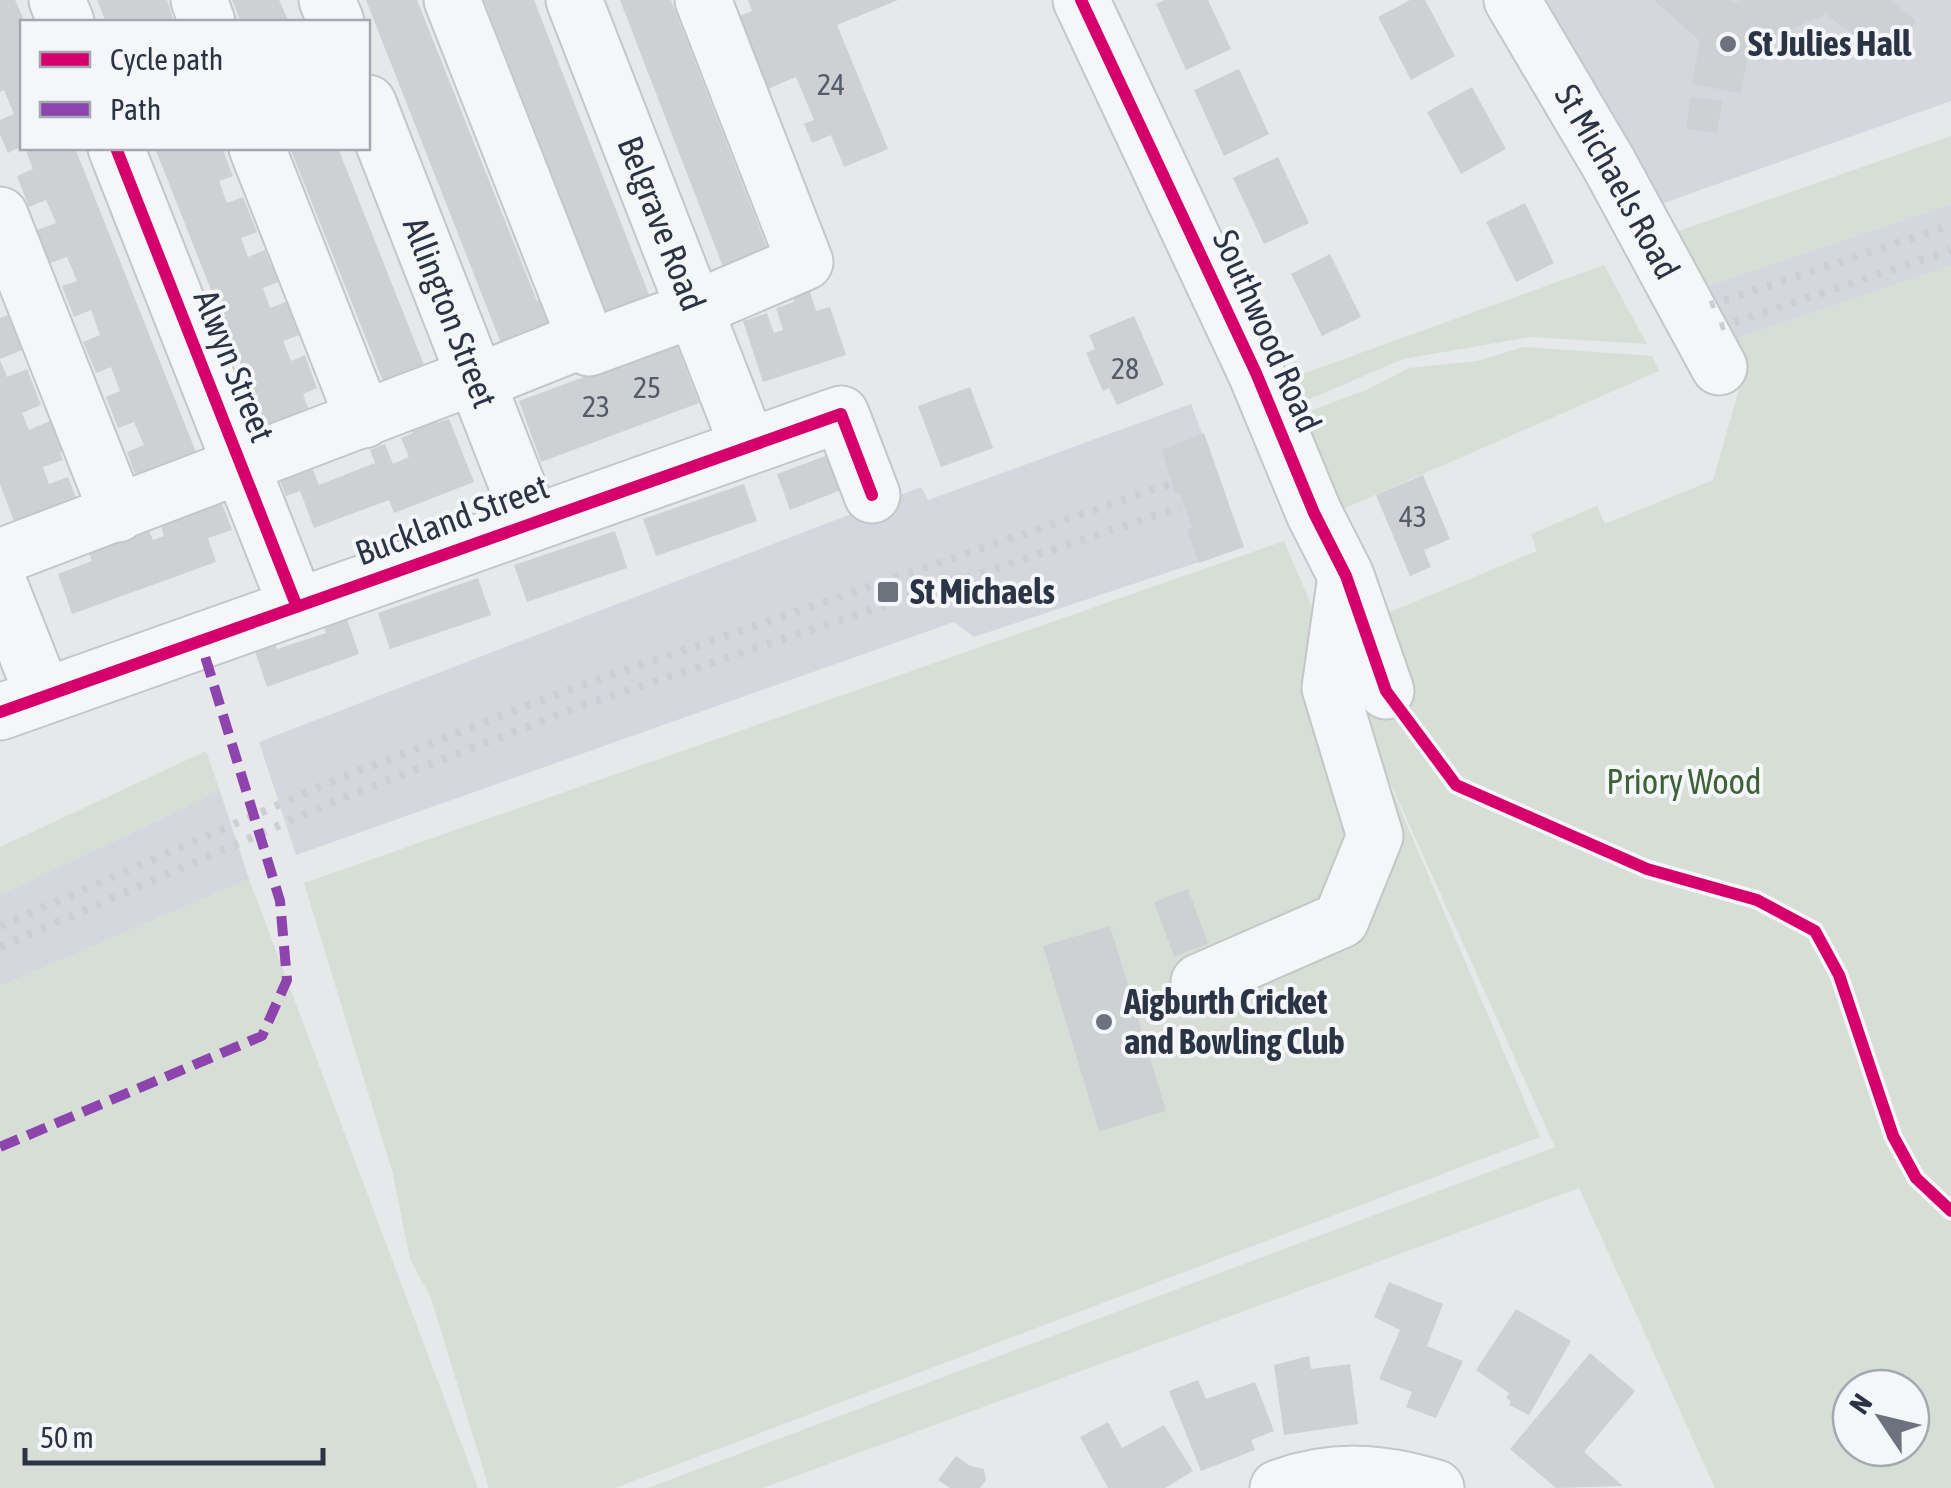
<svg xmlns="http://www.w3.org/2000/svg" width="1951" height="1488" viewBox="0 0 1951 1488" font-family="'Asap Condensed',sans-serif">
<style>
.built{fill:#d4d7dd}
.green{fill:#d6ded6;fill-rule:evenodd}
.building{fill:#ced0d3}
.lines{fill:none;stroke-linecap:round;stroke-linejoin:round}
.minor-casing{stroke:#c4c6c8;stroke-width:59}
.minor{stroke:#f5f6f7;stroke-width:55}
.rail{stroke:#cecfd2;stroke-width:8;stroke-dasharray:5 10;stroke-linecap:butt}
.quiet{stroke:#8e44ad;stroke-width:10;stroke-dasharray:20 10;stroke-linecap:butt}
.cycleway-casing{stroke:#f4f6f9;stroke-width:19}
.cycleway{stroke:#d6006c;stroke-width:12}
.poi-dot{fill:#6c737f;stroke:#f4f6f9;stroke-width:4}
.labels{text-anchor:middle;stroke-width:8;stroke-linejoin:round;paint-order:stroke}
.number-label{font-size:30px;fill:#545c69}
.poi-label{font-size:35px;font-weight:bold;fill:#2b3445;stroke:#f4f6f9;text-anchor:start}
.street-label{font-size:35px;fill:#2b3445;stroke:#f4f6f9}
.park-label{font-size:35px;fill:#3f6138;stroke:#f4f6f9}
</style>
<rect width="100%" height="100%" fill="#e6e8ea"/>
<path class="built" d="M1533,0h418v101l-293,104z
M1951,204v62l-219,74 -28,-53z
M1191,404l53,143 -270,90 -20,-15 -658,233 -37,-113 662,-255 7,13z
M220,791l29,88 -249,107v-91z"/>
<path class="green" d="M1951,136v68l-247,83 -28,-55z
M1604,265l43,79 -116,-7 -128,22 -114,49 -17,-23z
M1951,266v1222h-236l-136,-300 -816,300h-115l907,-341 -189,-418 174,408 -925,351h-126l-58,-190 -21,-39 -17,-85 -89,-291 980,-342 71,166 33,-94 149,-62 -6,-17 66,-28 8,18 108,-44 33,-115 -14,-25zM1851,1388h60v60h-60z
M1524,347l128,9 7,15 -325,142 -38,-97 70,-26 43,-22 68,-7z
M206,751l14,40 -220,104v-48z
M249,879l229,609h-478v-502z"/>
<path class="building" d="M0,0h15l10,22 -3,124 -14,7 -8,-19v-14l14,-6 -10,-24 -4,2z
M97,0h70l6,18 -12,4h-55z
M232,0h47l10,22h-48z
M366,0h51l120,301 21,-9 17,43 -67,26z
M484,0h50l121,310 -44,17z
M620,0h51l104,268 -45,17z
M748,0h150l-61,25 51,124 -44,18 -13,-32 -19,8 -8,-19 10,-4 -18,-43 -38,16 -29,-73 23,-9z
M1165,0h43l23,49 -45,21 -30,-66z
M1410,0h15l30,56 -44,24 -33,-63z
M1654,0h76l4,3 7,-3h150l25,21 -31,39 -59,-46 -76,33 -10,46 -48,-9 8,-43z
M1239,69l30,65 -45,22 -30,-66z
M1472,87l34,62 -45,25 -34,-62z
M1691,97l31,4 -5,32 -31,-4z
M25,148h50l130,327 -66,10 -12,-33 17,-7 -10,-23 -16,6 -12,-31 14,-6 -9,-24 -15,6 -13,-31 17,-7 -9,-25 -17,7 -12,-31 15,-5 -10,-24 -17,6 -13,-33 19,-7 -10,-23 -17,7 -12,-31 16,-7z
M155,148h67l11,28 -14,5 8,22 16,-6 14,35 -16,6 7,19 17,-7 6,16 18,-7 7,16 -33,13 7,20 36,-14 7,16 -21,8 7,17 -16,6 8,20 14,-6 6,17 6,16 -14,6 7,19 -37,34z
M290,148h48l94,237 -41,16z
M1278,157l31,66 -45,21 -31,-66z
M1525,203l29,60 -38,19 -30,-60z
M1330,254l31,63 -39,19 -31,-62z
M805,277l11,34 14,-4 16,48 -83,27 -20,-61 24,-8 7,20 9,-3 -7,-22 18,-6 -6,-19z
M8,315l14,35 -22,9v-41z
M1134,316l30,69 -47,20 -8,-17 -6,3 -17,-38 9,-4 -6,-14z
M676,343l23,60 -158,59 -22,-61z
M0,360l7,17 20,-8 14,36 -19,8 7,17 21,-9 7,19 18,-7 5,11 -20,8 3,8 -20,7 6,17 19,-7 14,36 -59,32 -23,-61z
M970,387l23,61 -52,19 -23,-61z
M429,405l7,18 13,-4 25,63 -80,31 -5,-13 -75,28 -14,-37 -14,5 -7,-18 32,-13 8,20 56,-22 -5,-13 15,-6 8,20 16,-7 -8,-19 12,-5 -7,-19z
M1204,433l40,114 -45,16 -12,-34 5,-1 -12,-35 -5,1 -13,-44z
M828,455l13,35 -51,20 -13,-36z
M1423,475l27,64 -26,11 7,17 -21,9 -34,-81z
M744,484l13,37 -101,35 -13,-37z
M221,501l11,29 -24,8 8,24 -144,52 -14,-40 34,-13 -10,-25 22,10 45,-16 4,10 11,-4 -4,-14z
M615,531l12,37 -100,34 -13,-37z
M478,578l13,37 -101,34 -12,-36z
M346,616l13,38 -92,33 -13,-39 20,-7 3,8 49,-16 -3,-9z
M1188,889l20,55 -34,12 -20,-54z
M1110,926l56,185 -67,20 -56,-185z
M1389,1282l54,22 -16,42 36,15 -27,57 -30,-11 6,-15 -33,-13 21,-49 -26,-13z
M1516,1309l55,32 -42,74 -20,-10 2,-4 -5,-3 3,-5 -33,-23z
M1590,1353l45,38 -51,61 39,34 -67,2 -46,-39z
M1309,1356l2,13 39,-5 8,60 -74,11 -10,-70z
M1198,1380l8,19 49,-17 19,49 -23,9 4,10 -54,21 -32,-80z
M1108,1422l14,26 42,-23 29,46 -28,17h-57l-28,-51z
M956,1456l14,10 14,3 2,11 -6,8h-30l-12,-8z"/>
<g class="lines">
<g class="minor-casing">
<g id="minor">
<path d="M57,0l9,22"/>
<path d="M199,0l8,22"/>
<path d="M327,0l9,22"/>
<path d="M452,0l137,348 106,-39 110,-47 -102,-262"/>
<path id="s1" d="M574,0l174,446"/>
<path d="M1081,0l175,373 58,140 32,63 40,115"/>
<path id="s2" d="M1512,0l97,164 110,203"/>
<path id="s3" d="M368,103l164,420"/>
<path d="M116,148l181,459"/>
<path d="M257,148l107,272"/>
<path d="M0,215l118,299"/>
<path d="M477,382l108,-43"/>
<path d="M0,557l475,-181"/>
<path d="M0,586l43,109"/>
<path d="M0,712l841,-298 31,81"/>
<path d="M1199,982l142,-62 34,-84 -45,-148 15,-105"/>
<path d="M1278,1488c54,-20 104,-17 158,0"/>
</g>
</g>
<use href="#minor" class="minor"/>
<path class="rail" d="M1710,305l241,-80
M1720,327l231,-77
M0,926l333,-145 243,-94 594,-203
M0,947l340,-148 238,-92 603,-200"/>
<path class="quiet" d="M0,1147l262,-111 25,-56 -7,-79 -80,-261"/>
<g class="cycleway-casing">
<path id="cycleway" d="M1081,0l175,373 58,140 32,63 40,115 70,94 191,84 110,31 58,31 24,44 54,161 23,42 35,33
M116,148l181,459
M0,712l841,-298 31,81"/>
</g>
<use href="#cycleway" class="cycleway"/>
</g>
<g class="poi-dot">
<circle cx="1728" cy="44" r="10"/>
<rect x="876" y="580" width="24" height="24" rx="5"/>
<circle cx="1104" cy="1022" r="10"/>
</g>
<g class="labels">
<g class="number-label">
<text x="831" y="95">24</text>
<text x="1125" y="379">28</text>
<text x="647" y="398">25</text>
<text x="596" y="417">23</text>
<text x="1413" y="527">43</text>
</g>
<g class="poi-label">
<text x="1748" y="56">St Julies Hall</text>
<text x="910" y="604">St Michaels</text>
<text x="1124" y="1014">Aigburth Cricket<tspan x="1124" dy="40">and Bowling Club</tspan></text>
</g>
<g class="street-label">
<text dy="12" stroke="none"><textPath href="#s2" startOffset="210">St Michaels Road</textPath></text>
<text dy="12" stroke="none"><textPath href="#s1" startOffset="240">Belgrave Road</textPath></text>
<text dy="12" stroke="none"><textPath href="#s3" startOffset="225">Allington Street</textPath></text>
<text transform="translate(1267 331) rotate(66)" y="12">Southwood Road</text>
<text transform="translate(234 366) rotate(68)" y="12">Alwyn Street</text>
<text transform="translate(452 520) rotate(-20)" y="12">Buckland Street</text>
</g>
<g class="park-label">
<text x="1684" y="794">Priory Wood</text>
</g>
</g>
<rect x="20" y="20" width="350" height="130" fill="#f4f6f9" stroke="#a4a8b1" stroke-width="2.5"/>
<rect x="40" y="52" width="50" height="15" fill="#d6006c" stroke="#a4a8b1" stroke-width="2.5"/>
<text x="110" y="70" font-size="30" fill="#2b3445">Cycle path</text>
<rect x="40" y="102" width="50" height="15" fill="#8e44ad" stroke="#a4a8b1" stroke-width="2.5"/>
<text x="110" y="120" font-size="30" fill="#2b3445">Path</text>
<g transform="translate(1881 1418) rotate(305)"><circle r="48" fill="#f4f6f9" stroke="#a4a8b1" stroke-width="2.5"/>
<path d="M0-8L18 38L0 25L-18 38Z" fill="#6c737f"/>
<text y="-15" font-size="28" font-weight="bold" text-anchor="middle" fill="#2b3445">N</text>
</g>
<path d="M25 1448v15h298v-15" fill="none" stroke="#2b3445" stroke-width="5"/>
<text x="40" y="1448" font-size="30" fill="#2b3445" stroke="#f4f6f9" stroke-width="8" paint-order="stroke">50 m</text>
</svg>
